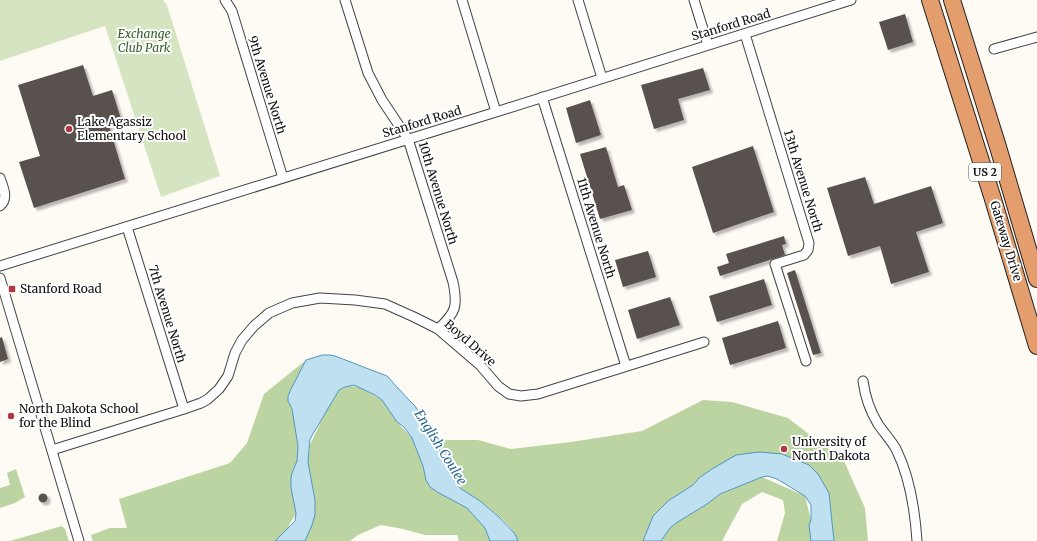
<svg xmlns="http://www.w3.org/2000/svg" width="1037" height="541" viewBox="0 0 1037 541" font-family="Merriweather,serif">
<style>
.green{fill:#d6e5c1}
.forest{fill:#bbd4a2}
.water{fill:#bfe0f0;stroke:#4e97be}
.building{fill:#58514e;filter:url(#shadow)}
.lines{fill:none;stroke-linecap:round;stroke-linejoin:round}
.street-casing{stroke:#434343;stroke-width:11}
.highway-casing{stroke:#212121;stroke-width:18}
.street{stroke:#fff;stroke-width:9}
.highway{stroke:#e49d6d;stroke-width:16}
.poi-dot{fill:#b13843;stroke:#fff;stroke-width:1.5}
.labels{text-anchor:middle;stroke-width:4;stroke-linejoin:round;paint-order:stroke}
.shield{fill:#fff;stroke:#585858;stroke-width:1}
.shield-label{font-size:11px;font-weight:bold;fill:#101010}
.street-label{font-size:12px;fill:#101010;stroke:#fff}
.park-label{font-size:12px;font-style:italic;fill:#366127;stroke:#fff}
.poi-label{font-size:12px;fill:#101010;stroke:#fff;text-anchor:start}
.water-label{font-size:13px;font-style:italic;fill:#276a94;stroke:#fff}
</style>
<defs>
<filter id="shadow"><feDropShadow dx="3" dy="3" stdDeviation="1" flood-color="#0004"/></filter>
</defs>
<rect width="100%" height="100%" fill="#fefbf5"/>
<path class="green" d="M0,0h163l4,5 53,171 -59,21 -56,-171 -105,35z"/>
<path class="forest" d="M306,360l-15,29 -3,7 4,13 6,37 -1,15 -5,12 -1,15 5,25 -9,16 -12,12h-182l-2,-6 19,-7h17l-8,-29 111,-36 17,-20 17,-49z
M349,386l10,1 23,13 15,22 15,16 11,28 3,14 4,7 9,6 28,15 18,20 5,13h-31l-2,-6h-32l-22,-6 -22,-4 -23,10 -8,6h-45l3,-79 2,-17 14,-30 15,-25z
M703,400l29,2 56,16 56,43 21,47 3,33h-34l-1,-8 -24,-68 -14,-5 -102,25 -7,5 -39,42 -4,9h-125c-6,-16 -25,-30 -38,-40 -6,-4 -13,-8 -19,-12 -11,-10 -20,-35 -27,-49h44l33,9 60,-7 71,-11z
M16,469l9,28 -10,6 -15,5v-20l10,-3 -3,-12z
M762,477l43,19 6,24v21h-34l8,-28 -2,-13 -21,-8 -20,12 -20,37h-60l1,-5 7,-8 13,-10 24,-14 13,-10z
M62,526l3,3 4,12h-59z"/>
<path class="water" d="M322,355h8l5,1 52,20 21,23 7,7 8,12 29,58 8,12 20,13 19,16 16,17 3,7h-28l-5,-13 -18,-20 -28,-15 -9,-6 -4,-7 -3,-14 -11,-28 -8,-11 -7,-5 -15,-22 -7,-5 -21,-10 -9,2 -6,3 -29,49 -2,23 7,38v15l-3,10 -7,16h-30l20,-20 1,-8 -5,-25v-10l1,-5 5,-12 1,-15 -6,-37 -4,-8v-5l3,-7 15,-29z
M759,452l23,2 27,11 9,9 11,19 5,48h-23l-2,-16 2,-5v-15l-6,-9 -28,-17 -9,-3 -6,1 -42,17 -13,10 -31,19 -6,5 -9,13h-18l10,-25 15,-15 25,-16 6,-7 13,-9 24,-14z"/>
<path class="building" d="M905,14l8,28 -25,8 -9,-28z
M83,65l10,31 19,-6 10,32 -13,4 16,53 -91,29 -15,-46 21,-6 -22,-71z
M703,68l7,22 -32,9 6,21 -30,9 -13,-44z
M590,100l11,35 -25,8 -10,-35z
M753,146l21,66 -61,21 -21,-66z
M606,147l12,40 6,-2 8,25 -32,9 -20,-65z
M865,177l9,27 57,-18 12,37 -27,9 13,40 -38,12 -11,-38 -32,10 -21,-68z
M784,236l2,8 -4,1 3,10 -65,21 -3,-9 12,-4 -3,-9z
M648,251l8,26 -33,10 -8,-27z
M795,270l26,83 -8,2 -26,-82z
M764,279l8,26 -55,17 -8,-26z
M670,297l10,28 -43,14 -9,-29z
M778,321l8,27 -56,17 -8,-27z
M2,337l6,22 -8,3v-24z
M38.5 498a4.5 4.5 0 1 1 9 0a4.5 4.5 0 1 1-9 0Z"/>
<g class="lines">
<g class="street-casing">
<path id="street" d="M225,0l7,11 51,167
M345,0l23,73 14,27 26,39 45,143c5,24 3,31 -15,47
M462,0l34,112
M578,0l24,78
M694,0l14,45
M745,34l64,209 -1,7 -4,5 -29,9 31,97
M994,49l43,-12
M542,97l84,269
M0,178c3,9 9,20 0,28
M127,227l57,182
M0,266l496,-154 355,-112
M0,278l79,263
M863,381c2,15 7,30 15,43 6,9 13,16 18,25 14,28 19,61 21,92
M52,450l132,-41 17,-6 7,-4 11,-10 9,-13 7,-23 7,-13 12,-14 15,-13 23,-10 28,-5 35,2 30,4 29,13 24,12 42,36 18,21 11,8 12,2 17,-2 166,-52"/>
</g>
<g class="highway-casing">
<path id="highway" d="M930,0l62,196 45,150
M952,0l46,147 39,132"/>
</g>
<use href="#street" class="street"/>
<use href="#highway" class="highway"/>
</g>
<g class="poi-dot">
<circle cx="69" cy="129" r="4"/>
<rect x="8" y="285" width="8" height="8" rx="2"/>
<circle cx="11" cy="416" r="4"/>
<circle cx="784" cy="449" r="4"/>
</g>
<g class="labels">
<rect class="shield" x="969" y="163" width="32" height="18" rx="3"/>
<g class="shield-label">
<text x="985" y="176">US 2</text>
</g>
<g class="street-label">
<text transform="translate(731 25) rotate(-17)" y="4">Stanford Road</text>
<text transform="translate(267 85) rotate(73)" y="4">9th Avenue North</text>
<text transform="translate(422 122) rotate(-17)" y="4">Stanford Road</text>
<text transform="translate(803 181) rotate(73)" y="4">13th Avenue North</text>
<text transform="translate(438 193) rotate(73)" y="4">10th Avenue North</text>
<text transform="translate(596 228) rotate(73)" y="4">11th Avenue North</text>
<text transform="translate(1006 241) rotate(73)" y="4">Gateway Drive</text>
<text transform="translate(167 314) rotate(73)" y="4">7th Avenue North</text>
<text transform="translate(470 343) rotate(41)" y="4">Boyd Drive</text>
</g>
<g class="park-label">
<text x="144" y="38">Exchange<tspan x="144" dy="14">Club Park</tspan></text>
</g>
<g class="poi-label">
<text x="77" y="126">Lake Agassiz<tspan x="77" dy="14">Elementary School</tspan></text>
<text x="20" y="293">Stanford Road</text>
<text x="19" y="413">North Dakota School<tspan x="19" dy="14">for the Blind</tspan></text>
<text x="792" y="446">University of<tspan x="792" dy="14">North Dakota</tspan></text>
</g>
<g class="water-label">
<text transform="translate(441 447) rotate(58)" y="5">English Coulee</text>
</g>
</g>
</svg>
